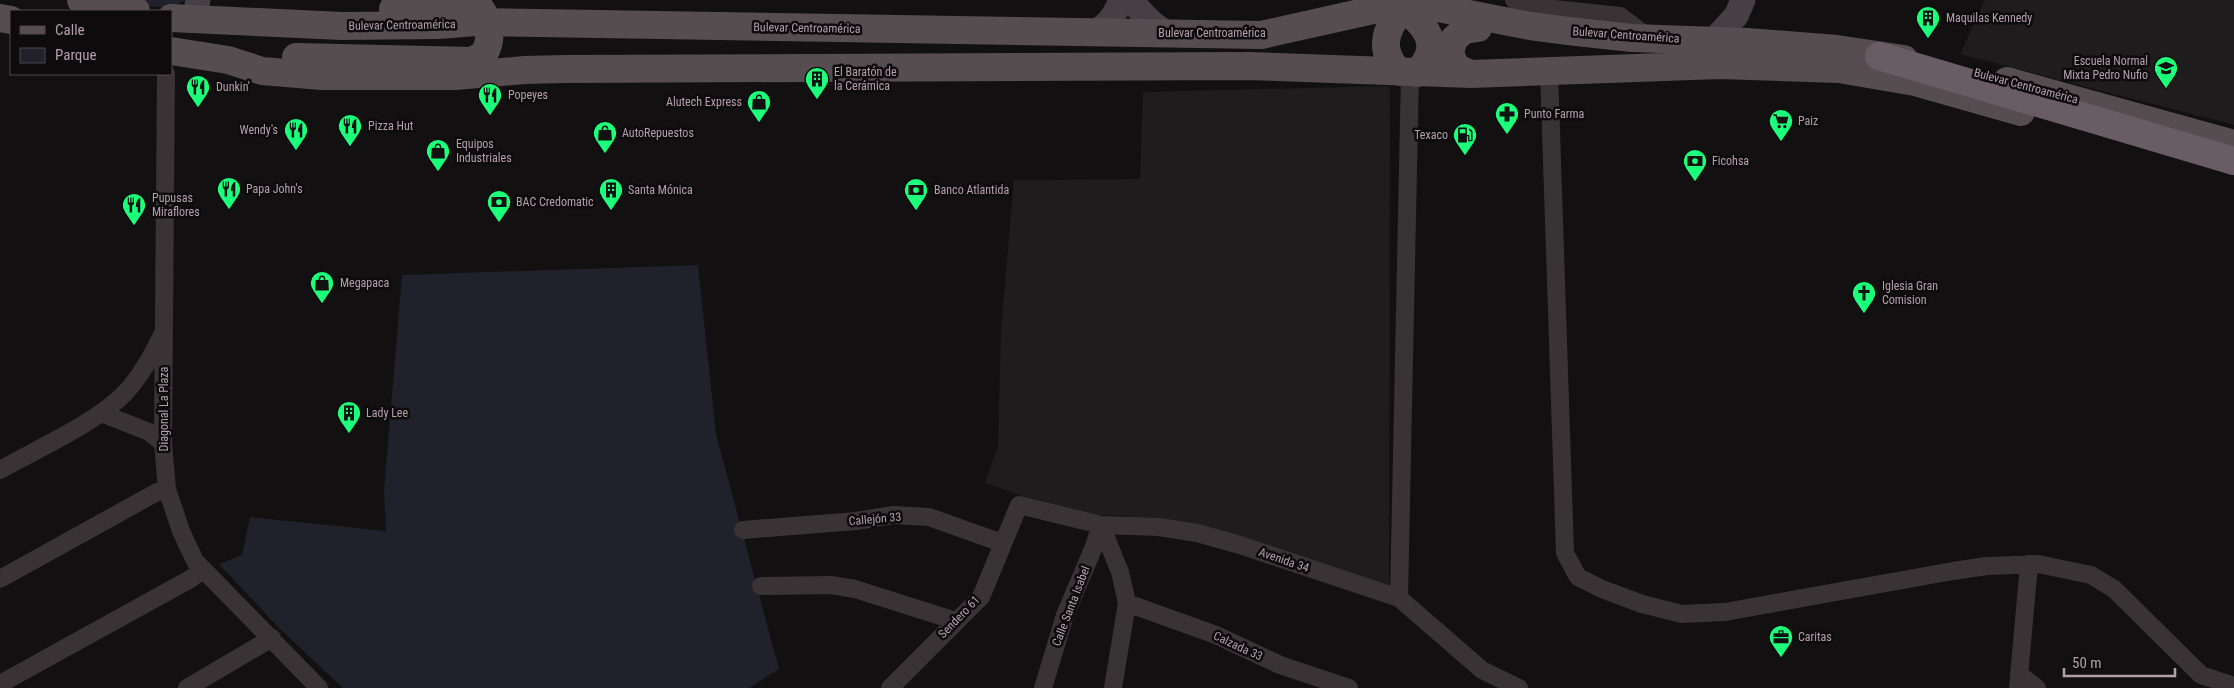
<svg xmlns="http://www.w3.org/2000/svg" width="2234" height="688" viewBox="0 0 2234 688" font-family="'Roboto Condensed',sans-serif">
<style>
.built{fill:#1f1c1d}
.green{fill:#20212a}
.lines{fill:none;stroke-linecap:round;stroke-linejoin:round}
.street{stroke:#3a3336;stroke-width:18}
.secondary{stroke:#473f43;stroke-width:25}
.primary{stroke:#564d51;stroke-width:28}
.highway{stroke:#695d63;stroke-width:28}
.primary-bridge{stroke:#564d51;stroke-width:28}
.labels{text-anchor:middle;stroke-width:5;stroke-linejoin:round;paint-order:stroke}
.poi-label{font-size:12px;fill:#b4a0ab;stroke:#0d0b0c;text-anchor:start}
.street-label{font-size:12px;fill:#b4a0ab;stroke:#0d0b0c}
</style>
<rect width="100%" height="100%" fill="#121011"/>
<path class="built" d="M1985,0h249v125l-274,-71z
M1390,86l-1,504 -183,-59 -82,-15 -52,-2 -87,-31 13,-37 3,-116 13,-150 126,-1 3,-87z"/>
<path class="green" d="M118,0h68c-22,13 -46,5 -68,0z
M698,265l18,169 63,235 -30,19h-406l-62,-58 -62,-66 23,-9 8,-38 136,14 -2,-41 18,-215z"/>
<g class="lines">
<path class="street" d="M1514,0l31,8 75,8 29,22
M1549,70l16,483 13,24 24,12 40,15 40,10 43,-2 228,-41 34,-5 51,-2 53,11 23,14 87,86 33,11
M166,74l-3,369 4,46 14,42 14,30 124,127
M101,413l48,19 14,11
M0,470c37,-21 96,-47 125,-77 16,-17 27,-37 37,-58
M1101,525l19,47 7,31 -14,85
M743,530l113,-9 37,-6 36,2 73,26
M0,579l157,-87 10,-3
M761,586l70,-1 24,4 101,32
M1399,598l11,-525
M1127,603l89,32 64,30 69,23
M2019,674l18,14
M0,684l192,-106 10,-8
M187,688l85,-50
M890,688l91,-91 38,-92 82,20 58,2 38,6 43,12 159,53 83,72 37,18
M1043,688l22,-73 28,-66 8,-24
M2018,688l11,-124"/>
<path class="secondary" d="M1132,0c10,15 21,25 36,34
M194,20l4,-20
M1095,32c14,-8 20,-17 26,-32
M1713,41l23,-25 7,-16"/>
<path class="primary" d="M81,0l55,11
M393,9l27,-1 31,-8
M0,18l11,2
M171,18l171,8 96,-1 38,-3 785,13 139,-31 28,2 102,20 38,5 64,7 115,4 90,7 67,10
M1416,19c19,18 19,35 1,54
M1394,20c-12,19 -11,35 5,52
M171,51l57,9 34,11 60,5h133l70,-6 40,-1 683,-3 223,8 249,-9 119,4 76,13 106,30
M1471,74l-14,-6 -7,-13 3,-15 11,-10 14,-2
M2007,81l227,63"/>
<path class="highway" d="M1879,56l355,105"/>
<path class="primary-bridge" d="M296,57l176,4c5,-3 11,-5 13,-9 10,-17 1,-44 -15,-52"/>
</g>
<defs>
<g id="building-pin" transform="scale(1.25)"><path d="M0 17L-7.5 6A9.5 9.5 0 1 1 7.5 6Z" fill="#1bff7a" stroke="#0d0b0c"/><path d="M-4-6H4V6H1V3H-1V6H-4ZM-2.5-4.3h1.7v1.8h-1.7ZM.8-4.3h1.7v1.8H.8ZM-2.5-1h1.7V.8h-1.7ZM.8-1h1.7V.8H.8Z" fill="#111"/></g>
<g id="school-pin" transform="scale(1.25)"><path d="M0 17L-7.5 6A9.5 9.5 0 1 1 7.5 6Z" fill="#1bff7a" stroke="#0d0b0c"/><path d="M0-5L7-2L0 1L-7-2ZM-4 1L0 2.5L4 1V4Q0 6-4 4Z" fill="#111"/></g>
<g id="restaurant-pin" transform="scale(1.25)"><path d="M0 17L-7.5 6A9.5 9.5 0 1 1 7.5 6Z" fill="#1bff7a" stroke="#0d0b0c"/><path d="M-5-6h1v4h1v-4h1v4h1v-4h1v5L-1.5 .5V6h-2V.5L-5-1ZM5-6V6H3V1.5H1.5Q1.5-4 5-6Z" fill="#111"/></g>
<g id="shop-pin" transform="scale(1.25)"><path d="M0 17L-7.5 6A9.5 9.5 0 1 1 7.5 6Z" fill="#1bff7a" stroke="#0d0b0c"/><path d="M-5-2.5h2.3a2.7 3.5 0 0 1 5.4 0H5L5.5 6h-11ZM-1.5-2.5h3a1.5 2.3 0 0 0-3 0Z" fill="#111"/></g>
<g id="pharmacy-pin" transform="scale(1.25)"><path d="M0 17L-7.5 6A9.5 9.5 0 1 1 7.5 6Z" fill="#1bff7a" stroke="#0d0b0c"/><path d="M-2-6h4v4h4v4h-4v4h-4v-4h-4v-4h4Z" fill="#111"/></g>
<g id="supermarket-pin" transform="scale(1.25)"><path d="M0 17L-7.5 6A9.5 9.5 0 1 1 7.5 6Z" fill="#1bff7a" stroke="#0d0b0c"/><path d="M-6-5.5h2.5l.6 2H6L4.5 2H-2.5L-4.4-4H-6ZM-1.5 3.2a1.3 1.3 0 1 0 .1 0ZM3 3.2a1.3 1.3 0 1 0 .1 0Z" fill="#111"/></g>
<g id="fuel-pin" transform="scale(1.25)"><path d="M0 17L-7.5 6A9.5 9.5 0 1 1 7.5 6Z" fill="#1bff7a" stroke="#0d0b0c"/><path d="M-5.5-6h7V0h2V4h1.3V-2.5L3-4.5l.8-.8L6-3V5H2.5V1h-1V6h-7ZM-4.2-4.7v3.2H.2V-4.7Z" fill="#111"/></g>
<g id="bank-pin" transform="scale(1.25)"><path d="M0 17L-7.5 6A9.5 9.5 0 1 1 7.5 6Z" fill="#1bff7a" stroke="#0d0b0c"/><path d="M-6-4H6V4H-6ZM0-2.3a2.3 2.3 0 1 0 0 4.6a2.3 2.3 0 1 0 0-4.6Z" fill="#111"/></g>
<g id="church-pin" transform="scale(1.25)"><path d="M0 17L-7.5 6A9.5 9.5 0 1 1 7.5 6Z" fill="#1bff7a" stroke="#0d0b0c"/><path d="M-1.2-6h2.4v3.5h3.3v2.4h-3.3V6h-2.4V-.1h-3.3v-2.4h3.3Z" fill="#111"/></g>
<g id="office-pin" transform="scale(1.25)"><path d="M0 17L-7.5 6A9.5 9.5 0 1 1 7.5 6Z" fill="#1bff7a" stroke="#0d0b0c"/><path d="M-6-3h4V-5.5h4V-3h4V5H-6ZM-1-4.5V-3h2v-1.5ZM-6 0V1H6V0Z" fill="#111"/></g>
</defs>
<g fill-rule="evenodd">
<use href="#building-pin" x="1928" y="18"/>
<use href="#school-pin" x="2166" y="68"/>
<use href="#building-pin" x="817" y="79"/>
<use href="#restaurant-pin" x="198" y="87"/>
<use href="#restaurant-pin" x="490" y="95"/>
<use href="#shop-pin" x="759" y="102"/>
<use href="#pharmacy-pin" x="1507" y="114"/>
<use href="#supermarket-pin" x="1781" y="121"/>
<use href="#restaurant-pin" x="350" y="126"/>
<use href="#restaurant-pin" x="296" y="130"/>
<use href="#shop-pin" x="605" y="133"/>
<use href="#fuel-pin" x="1465" y="135"/>
<use href="#shop-pin" x="438" y="151"/>
<use href="#bank-pin" x="1695" y="161"/>
<use href="#restaurant-pin" x="229" y="189"/>
<use href="#building-pin" x="611" y="190"/>
<use href="#bank-pin" x="916" y="190"/>
<use href="#bank-pin" x="499" y="202"/>
<use href="#restaurant-pin" x="134" y="205"/>
<use href="#shop-pin" x="322" y="283"/>
<use href="#church-pin" x="1864" y="293"/>
<use href="#building-pin" x="349" y="413"/>
<use href="#office-pin" x="1781" y="637"/>
</g>
<g class="labels">
<g class="poi-label">
<text x="1946" y="22">Maquilas Kennedy</text>
<text x="2148" y="65" text-anchor="end">Escuela Normal<tspan x="2148" dy="14">Mixta Pedro Nufio</tspan></text>
<text x="834" y="76">El Baratón de<tspan x="834" dy="14">la Cerámica</tspan></text>
<text x="216" y="91">Dunkin'</text>
<text x="508" y="99">Popeyes</text>
<text x="742" y="106" text-anchor="end">Alutech Express</text>
<text x="1524" y="118">Punto Farma</text>
<text x="1798" y="125">Paiz</text>
<text x="368" y="130">Pizza Hut</text>
<text x="278" y="134" text-anchor="end">Wendy's</text>
<text x="622" y="137">AutoRepuestos</text>
<text x="1448" y="139" text-anchor="end">Texaco</text>
<text x="456" y="148">Equipos<tspan x="456" dy="14">Industriales</tspan></text>
<text x="1712" y="165">Ficohsa</text>
<text x="246" y="193">Papa John's</text>
<text x="628" y="194">Santa Mónica</text>
<text x="934" y="194">Banco Atlantida</text>
<text x="152" y="202">Pupusas<tspan x="152" dy="14">Miraflores</tspan></text>
<text x="516" y="206">BAC Credomatic</text>
<text x="340" y="287">Megapaca</text>
<text x="1882" y="290">Iglesia Gran<tspan x="1882" dy="14">Comision</tspan></text>
<text x="366" y="417">Lady Lee</text>
<text x="1798" y="641">Caritas</text>
</g>
<g class="street-label">
<text transform="translate(402 25) rotate(-1)" y="4">Bulevar Centroamérica</text>
<text transform="translate(807 28) rotate(1)" y="4">Bulevar Centroamérica</text>
<text x="1212" y="37">Bulevar Centroamérica</text>
<text transform="translate(1626 35) rotate(4)" y="4">Bulevar Centroamérica</text>
<text transform="translate(2026 86) rotate(15)" y="4">Bulevar Centroamérica</text>
<text transform="translate(164 409) rotate(-90)" y="4">Diagonal La Plaza</text>
<text transform="translate(875 519) rotate(-5)" y="4">Callejón 33</text>
<text transform="translate(1284 560) rotate(19)" y="4">Avenida 34</text>
<text transform="translate(1071 606) rotate(-69)" y="4">Calle Santa Isabel</text>
<text transform="translate(959 617) rotate(-46)" y="4">Sendero 61</text>
<text transform="translate(1238 646) rotate(25)" y="4">Calzada 33</text>
</g>
</g>
<rect x="10" y="10" width="162" height="65" fill="#0d0b0c" stroke="#50474c"/>
<rect x="20" y="26" width="25" height="8" fill="#564d51" stroke="#50474c"/>
<text x="55" y="35" font-size="15" fill="#b4a0ab">Calle</text>
<rect x="20" y="48" width="25" height="15" fill="#20212a" stroke="#50474c"/>
<text x="55" y="60" font-size="15" fill="#b4a0ab">Parque</text>
<path d="M2064 668v8h111v-8" fill="none" stroke="#b4a0ab" stroke-width="2.5"/>
<text x="2072" y="668" font-size="15" fill="#b4a0ab" stroke="#0d0b0c" stroke-width="4" paint-order="stroke">50 m</text>
</svg>
